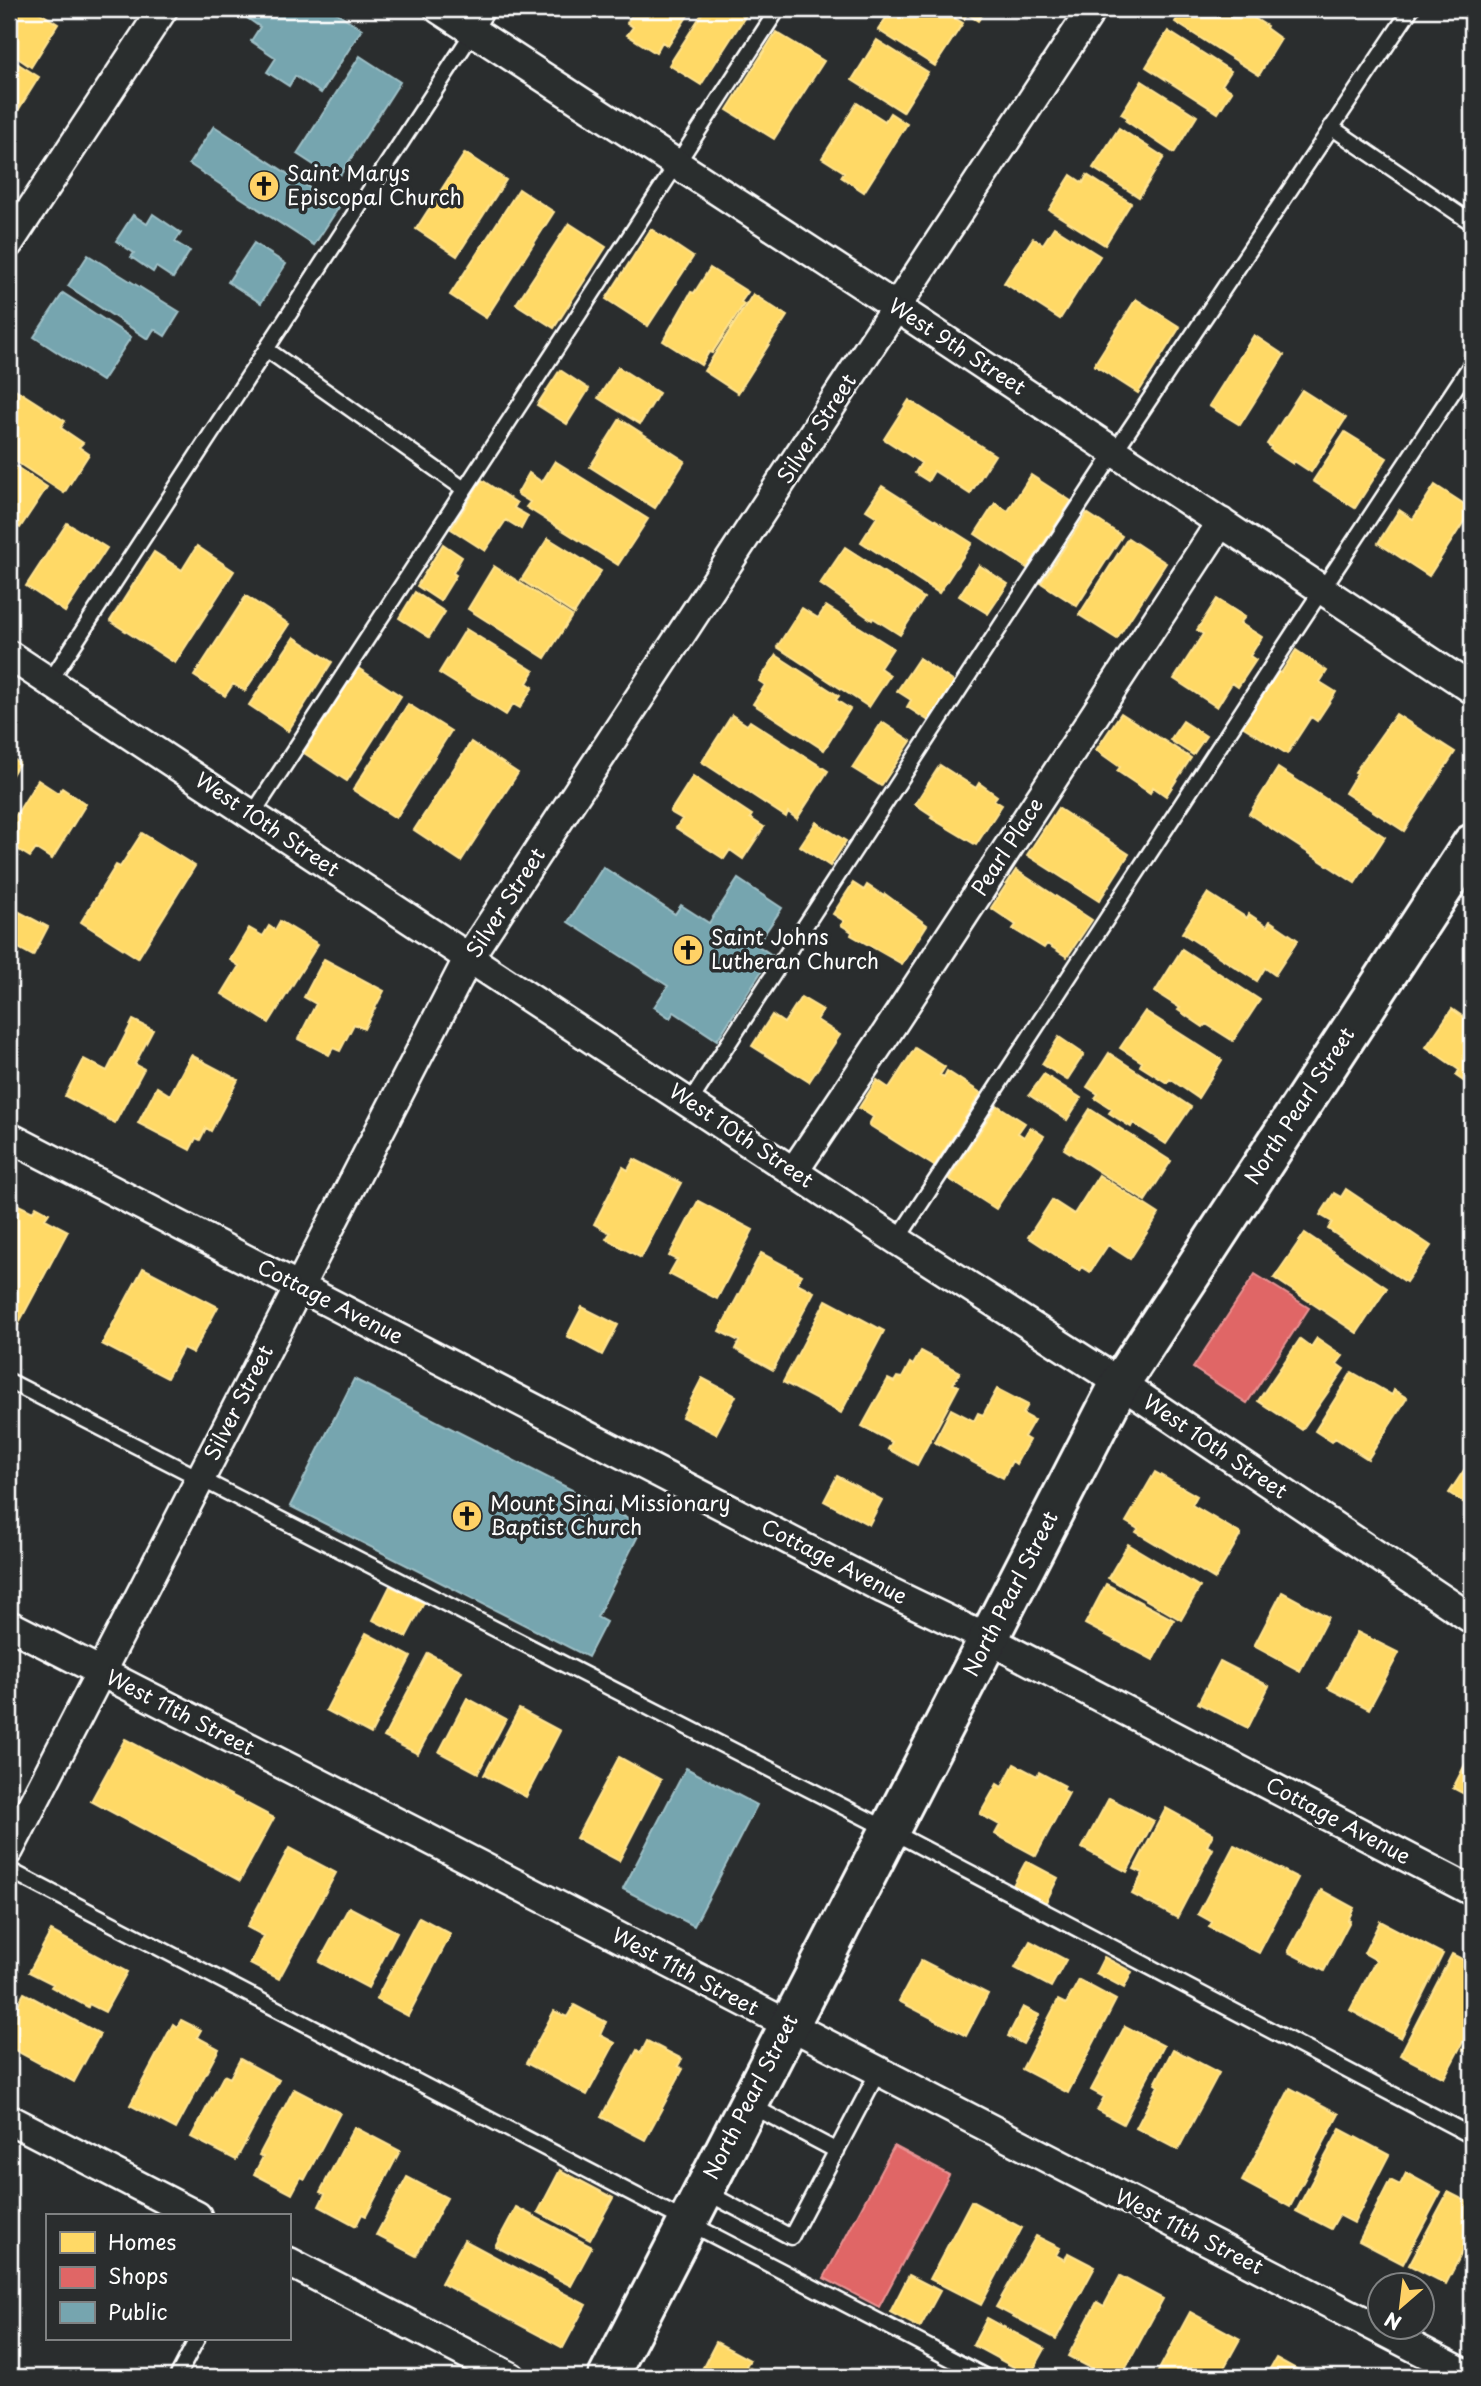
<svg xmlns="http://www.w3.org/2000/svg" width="1481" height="2386" viewBox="0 0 1481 2386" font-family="'Playpen Sans',sans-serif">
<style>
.homes{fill:#ffd966;stroke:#ffe494;stroke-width:2}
.shops{fill:#e06666;stroke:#e99494;stroke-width:2}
.public{fill:#76a5af;stroke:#9fc0c7;stroke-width:2}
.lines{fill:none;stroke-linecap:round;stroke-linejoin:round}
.lane-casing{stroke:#fff;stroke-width:19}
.street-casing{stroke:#fff;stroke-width:33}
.secondary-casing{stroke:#fff;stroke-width:44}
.lane{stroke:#2a2d2e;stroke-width:14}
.street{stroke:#2a2d2e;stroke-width:28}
.secondary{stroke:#2a2d2e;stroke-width:38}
.labels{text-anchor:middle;stroke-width:7;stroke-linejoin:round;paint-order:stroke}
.poi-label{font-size:21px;fill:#fff;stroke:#2a2d2e;text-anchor:start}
.street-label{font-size:21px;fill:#fff;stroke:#2a2d2e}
</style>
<rect width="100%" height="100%" fill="#2a2d2e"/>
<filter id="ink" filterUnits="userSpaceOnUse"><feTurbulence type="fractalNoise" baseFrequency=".0143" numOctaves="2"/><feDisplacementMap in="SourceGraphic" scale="14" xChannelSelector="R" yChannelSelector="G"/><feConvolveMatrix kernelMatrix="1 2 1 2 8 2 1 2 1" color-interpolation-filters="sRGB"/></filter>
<g filter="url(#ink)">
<path class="homes" d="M9,9h25l24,15 -27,43 -22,-15z
M635,9h57l-24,37 -6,-4 -6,11 -29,-18 6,-8 -6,-4z
M705,9h45l-49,76 -32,-20z
M892,9h48l23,14 -28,43 -57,-36z
M948,9h38l-8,12 -11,-7 -3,5z
M1183,9h57l27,17 -1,2 15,11 -22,36 -84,-53z
M1260,9h16l-5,7z
M1453,9h19v16l-21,-14z
M1168,31l63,40 -9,14 10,6 -14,22 -72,-46z
M776,32l48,29 -50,78 -47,-29z
M877,40l51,32 -25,40 -51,-32z
M9,58l30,19 -22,35 -8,-5z
M1142,81l55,35 -23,37 -48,-32 2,-3 -7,-4z
M857,103l28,18 5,-8 17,11 -43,68 -23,-15 3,-5 -22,-14z
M1119,128l45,29 -25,40 -46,-29z
M465,153l41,27 -49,76 -41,-27z
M1071,175l12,8 4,-8 44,28 -26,42 -56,-35z
M519,189l35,23 -68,106 -36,-23z
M569,223l37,24 -52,81 -38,-24z
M1054,227l46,29 -40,63 -56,-36 29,-45 10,6z
M651,229l42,28 -45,69 -42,-27z
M710,268l38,24 -7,10 3,2 -32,49 -3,-1 -8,13 -38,-24 28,-49 3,1z
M753,294l34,22 -49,77 -34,-22z
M1136,299l44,28 -42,66 -44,-28z
M1254,335l30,20 -44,70 -31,-19z
M618,367l41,26 -19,31 -42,-26z
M560,370l29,19 -22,35 -30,-19z
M9,385l56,36 -4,7 22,15 -4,4 10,7 -25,39 -55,-36z
M1302,390l44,28 -35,54 -17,-11 -1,3 -23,-15 1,-2 -4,-3z
M909,400l86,55 -25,39 -36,-23 -6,10 -13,-8 6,-10 -37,-24z
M620,419l65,42 -30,47 -65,-41z
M1345,432l42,26 -32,50 -42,-27z
M555,461l93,58 -30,46 -92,-58 4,-5 -13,-8 12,-21 13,9z
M9,462l38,25 -27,41 -11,-7z
M1031,475l40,26 -44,67 -52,-34 20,-31 13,8z
M482,480l35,23 -3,5 14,8 -7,13 -15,-9 -21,31 -34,-22z
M1435,485l37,24 -43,67 -51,-33 21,-33 14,9z
M882,486l90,57 -33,50 -78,-51 16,-25 -11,-7z
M1087,513l35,23 -45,70 -36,-23z
M67,523l40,25 -42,64 -39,-26z
M548,538l53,33 -27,43 -53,-34z
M1128,538l38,25 -49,76 -38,-24z
M443,544l19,13 -9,16 3,2 -16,26 -23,-15z
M197,546l37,25 -59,92 -65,-42 44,-69 28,18z
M845,547l79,51 -24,37 -27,-17 -1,2 -52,-36z
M979,565l29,19 -20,30 -29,-18z
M494,566l78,50 -27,42 -77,-49z
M415,592l30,20 -16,25 -30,-19z
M246,596l43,28 -44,67 -12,-7 -8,12 -31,-20z
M1217,599l28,18 -5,6 22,14 -12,19 6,4 -18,27 -6,-4 -15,24 -43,-28 29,-45 -6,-4z
M826,606l67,42 -13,20 10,7 -21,32 -92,-60 25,-39 16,10z
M466,629l68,42 -7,12 6,4 -13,21 -7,-4 -7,11 -67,-42z
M294,637l38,25 -44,69 -39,-26z
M1296,650l31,21 -7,11 16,10 -19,29 -6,-4 -24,37 -45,-28 36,-55 3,2z
M776,655l63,41 -3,4 14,9 -26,41 -71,-46 12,-19 -6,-4z
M919,658l35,24 -25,39 -22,-14 4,-7 -14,-9z
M358,668l43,28 -54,85 -43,-28z
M408,704l43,27 -55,87 -43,-28z
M1121,713l70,45 -25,38 -13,-9 -3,6 -33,-22 3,-4 -24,-17z
M1396,714l59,38 -51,79 -59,-38 12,-20 -2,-1z
M732,715l15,10 3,-4 78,50 -31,48 -9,-7 -2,5 -84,-55z
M1183,721l23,15 -13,19 -23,-15z
M882,722l29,19 -30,45 -29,-18z
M471,742l47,31 -57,88 -47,-31z
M9,756l10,7 -10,17z
M940,765l36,23 3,-5 18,13 -3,4 8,5 -26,40 -45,-27 2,-2 -18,-12z
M1278,768l107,69 -30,46 -106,-69z
M693,776l59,39 -2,3 14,9 -21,32 -13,-9 -6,9 -48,-31 6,-9 -12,-7z
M38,780l20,13 4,-5 24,16 -34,55 -16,-10 -6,8 -21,-13v-18z
M1058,808l71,46 -30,47 -72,-46z
M816,822l30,19 -16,25 -30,-20z
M142,833l53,33 -57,92 -57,-36 35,-57 4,2z
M1016,870l76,50 -25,37 -20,-13 -3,4 -31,-19 3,-4 -25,-17z
M853,883l11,7 3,-5 17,11 1,-2 42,31 -25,39 -51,-29 1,-3 -11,-7 3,-4 -11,-7z
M1208,893l39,25 2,-4 18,12 3,-5 28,19 -23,35 -10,-7 -8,13 -75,-48z
M10,907l38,20 -15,29 -24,-13z
M280,921l38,23 -49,79 -47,-29 17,-28 -9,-6 19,-32 14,8 6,-10 6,4z
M1182,949l78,51 -27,41 -27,-17 -3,3 -25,-17 2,-2 -25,-16z
M324,959l60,32 -20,38 -10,-5 -14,27 -7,-3 -4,7 -31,-16 18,-35 -12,-7z
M801,997l22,13 -6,10 23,15 -31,47 -57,-36 20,-31 12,8z
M1472,997v14l-6,-4z
M1452,1009l20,14v64l-16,-11 3,-6 -33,-23z
M1145,1011l77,49 -24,38 -28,-19 -3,4 -27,-17 2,-4 -22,-14z
M133,1020l20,10 -18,34 9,5 -29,54 -50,-27 19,-37 23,12z
M1059,1037l25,17 -17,26 -25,-16z
M915,1048l30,19 -5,8 4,2 3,-6 34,22 -47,73 -65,-41 4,-8 -14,-9 18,-28 12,8z
M1109,1053l82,54 -25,37 -33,-21 -2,4 -22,-14 3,-4 -17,-11 3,-4 -11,-7z
M191,1055l47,25 -27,51 -5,-3 -6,12 -4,-2 -6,12 -52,-27 19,-36 13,8z
M1044,1074l37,24 -14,22 -38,-25z
M997,1105l28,18 -7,10 6,4 6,-10 14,9 -48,73 -47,-30z
M1090,1109l81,52 -26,40 -81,-52z
M634,1159l47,24 -40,75 -35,-19 4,-6 -16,-9 29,-57 5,3z
M1099,1175l60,39 -29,45 -22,-14 -18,27 -8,-5 -2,4 -52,-34 24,-37 22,14z
M1346,1189l85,57 -25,36 -78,-53 4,-7 -12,-7 14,-22 7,4z
M698,1201l55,29 -36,69 -48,-25 8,-14 -8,-4z
M12,1202l21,10 3,-6 13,7 -4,6 23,12 -57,107 -2,-1v-129z
M1305,1233l82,55 -30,45 -83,-55z
M761,1253l41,22 -5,8 17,9 -41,78 -38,-21 4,-8 -20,-10z
M143,1268l75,39 -25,46 -10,-5 -16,30 -65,-34z
M826,1300l58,31 -43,82 -58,-31z
M582,1307l36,18 -16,30 -35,-19z
M1317,1338l26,18 -6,8 7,5 -42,61 -44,-29 42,-62 11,8z
M921,1351l39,21 -7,12 6,2 -42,79 -29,-16 4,-7 -30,-16 26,-47 6,3 3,-5 5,1 8,-15 3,2z
M1352,1372l40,23 2,-5 13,8 -39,61 -33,-21 -3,4 -17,-11z
M702,1378l34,18 -20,38 -34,-17z
M997,1389l31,16 -5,9 11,6 -10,17 5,3 -13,24 -4,-3 -9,17 -69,-36 17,-33 23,12 4,-8 5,2z
M1472,1458v50l-23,-15z
M1155,1472l42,24 -5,9 49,29 -26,45 -79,-47 2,-3 -12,-7z
M837,1476l45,24 -13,25 -45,-24z
M1128,1544l72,43 -19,33 -73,-42z
M1106,1584l68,36 -21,40 -68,-36z
M390,1586l34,17 -18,34 -33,-17z
M1282,1592l46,25 -28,54 -46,-25z
M1357,1632l42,21 -30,56 -41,-21z
M366,1633l45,24 -40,77 -45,-24z
M428,1653l34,18 -44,83 -34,-17z
M1220,1661l49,25 -21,42 -50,-25z
M467,1698l39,21 -28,54 -39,-21z
M9,1709l8,5 -8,15z
M519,1709l41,22 -34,66 -42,-22z
M125,1739l149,79 -34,63 -149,-80z
M1472,1751v47l-19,-10z
M619,1757l42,23 -42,81 -43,-23z
M1014,1764l23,12 2,-4 26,14 -2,4 6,3 -33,63 -41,-22 5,-9 -20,-11 17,-30 5,3z
M1109,1798l45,23 -27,51 -45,-24z
M1166,1808l47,26 -6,12 6,3 -36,69 -45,-24 11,-21 -9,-4z
M1234,1845l64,33 -39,75 -50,-26 3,-5 -14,-8z
M289,1848l47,25 -57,106 -29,-15 14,-28 -17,-9z
M1026,1861l32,17 -13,26 -33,-17z
M1321,1890l33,18 -6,12 2,1 -26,50 -36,-19z
M349,1907l48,25 -29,56 -49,-26z
M419,1917l32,17 -43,82 -32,-17z
M1380,1921l63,33 -42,84 -51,-28 26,-50 -12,-7z
M51,1931l76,41 -22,40 -16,-8 -1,3 -37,-20 2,-3 -24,-12z
M1030,1941l36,19 -15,27 -36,-19z
M1452,1954l20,10v61l-28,53 -44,-23z
M1104,1957l28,15 -8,16 -28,-15z
M921,1960l67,34 -22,42 -67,-35z
M1079,1980l37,20 -48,93 -46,-24 36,-69 8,4z
M24,1993l76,41 -26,48 -65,-35v-26z
M574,2005l32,17 -6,13 15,8 -28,52 -61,-32 28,-52 13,6z
M1023,2007l16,8 -16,29 -15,-8z
M181,2020l20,10 -4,7 22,12 -43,80 -46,-24 43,-81 4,3z
M1125,2026l39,20 -41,78 -26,-14 7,-13 -13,-7z
M1472,2032v22l-9,-4z
M647,2041l35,18 -4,7 5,3 -38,71 -44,-23 36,-67 4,3z
M1173,2049l46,24 -41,77 -42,-22 22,-42 -3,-2z
M240,2059l39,21 -43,80 -45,-23 33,-62 6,3z
M1290,2088l49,26 -49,93 -48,-26z
M294,2089l46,24 -35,66 -4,-2 -9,17 -38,-20 9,-17 -4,-2z
M354,2127l46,24 -34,65 -4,-2 -6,12 -37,-20 6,-12 -5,-2z
M1340,2129l49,26 -35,68 -15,-8 -8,14 -35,-18z
M560,2170l53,28 -23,42 -52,-28z
M1406,2173l35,19 -38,72 -44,-23 31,-61 10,5z
M407,2177l40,21 -31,58 -40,-21z
M1448,2192l24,12v29l-26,51 -37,-19z
M971,2201l51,27 -41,77 -51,-26z
M516,2207l76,40 -21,39 -76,-40z
M1036,2236l24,12 -4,7 9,5 3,-7 27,14 -39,72 -60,-32z
M464,2240l122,65 -23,43 -122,-65z
M909,2275l31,16 -20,37 -30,-16z
M1120,2276l43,23 -42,78h-13l-40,-21 29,-54 7,4z
M1190,2312l50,27 -21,38h-64z
M987,2318l58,31 -15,27 -57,-31z
M716,2342l34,18 -4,6 21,11h-69z
M1276,2358l33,18v1h-50l4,-7 5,2z"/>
<path class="shops" d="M1255,1274l54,34 -62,95 -54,-35z
M894,2146l55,29 -70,132 -55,-29z"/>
<path class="public" d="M243,9h88l31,20 -41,64 -26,-17 -6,10 -22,-14 9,-14 -25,-17 9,-14 -20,-14z
M360,56l40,26 -63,98 -40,-26z
M214,126l125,81 -25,38 -125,-81z
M153,214l28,19 -6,9 15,9 -17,27 -17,-11 -3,5 -22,-15 3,-4 -18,-12 17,-26 14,9z
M254,243l32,21 -25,39 -33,-21z
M88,255l92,57 -15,24 -11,-7 -6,10 -80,-53z
M63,293l68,44 -29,44 -68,-44z
M603,867l72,47 6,-9 28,18 29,-44 44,29 -25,37 15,10 -55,85 -43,-28 -4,6 -16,-11 14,-21 -100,-64z
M354,1379l289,147 -46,91 9,5 -18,35 -298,-151z
M686,1768l71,37 -63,121 -71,-37z"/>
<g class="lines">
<g class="lane-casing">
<path id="lane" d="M1331,127l141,96
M266,349l198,140
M50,681l438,-672
M252,815l526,-806
M690,1102l425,-651 296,-442
M897,1240l399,-611 176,-266
M9,1381l880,449 583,306
M9,1870l977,507
M748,2104l89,47
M704,2191l87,46 87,-165
M177,2377l20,-38"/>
</g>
<g class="street-casing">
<path id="street" d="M439,9l419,273 614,407
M9,243l154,-234
M9,655l888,585 223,143 352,236
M9,1137l875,452 104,50 484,252
M794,1171l92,-137 335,-512
M9,1625l414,211 1049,541
M9,1850l460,-893 623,-948
M9,2119l188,97
M289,2262l222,115"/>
</g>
<g class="secondary-casing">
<path id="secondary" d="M608,2377l512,-994 352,-539"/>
</g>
<use href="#lane" class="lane"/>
<use href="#street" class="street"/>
<use href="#secondary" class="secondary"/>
</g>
</g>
<defs>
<g id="church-disc" transform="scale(1.575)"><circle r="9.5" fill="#ffd166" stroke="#2a2d2e"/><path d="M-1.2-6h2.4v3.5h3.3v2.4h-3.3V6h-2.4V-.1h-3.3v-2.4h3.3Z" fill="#111"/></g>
</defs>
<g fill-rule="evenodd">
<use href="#church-disc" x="264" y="186"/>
<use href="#church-disc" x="688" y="950"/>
<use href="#church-disc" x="467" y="1516"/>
</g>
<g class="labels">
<g class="poi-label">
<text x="287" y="181">Saint Marys<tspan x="287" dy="24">Episcopal Church</tspan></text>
<text x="711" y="945">Saint Johns<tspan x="711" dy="24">Lutheran Church</tspan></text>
<text x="490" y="1511">Mount Sinai Missionary<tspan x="490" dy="24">Baptist Church</tspan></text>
</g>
<g class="street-label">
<text transform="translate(957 347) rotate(33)" y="7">West 9th Street</text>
<text transform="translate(817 429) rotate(-57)" y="7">Silver Street</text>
<text transform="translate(267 825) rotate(34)" y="7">West 10th Street</text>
<text transform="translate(1008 847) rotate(-57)" y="7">Pearl Place</text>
<text transform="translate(506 903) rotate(-57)" y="7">Silver Street</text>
<text transform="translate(1300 1106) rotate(-57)" y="7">North Pearl Street</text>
<text transform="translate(741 1136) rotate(34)" y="7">West 10th Street</text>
<text transform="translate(330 1302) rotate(27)" y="7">Cottage Avenue</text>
<text transform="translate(239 1403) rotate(-63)" y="7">Silver Street</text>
<text transform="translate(1215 1447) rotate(34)" y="7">West 10th Street</text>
<text transform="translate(834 1562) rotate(27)" y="7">Cottage Avenue</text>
<text transform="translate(1011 1594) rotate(-63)" y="7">North Pearl Street</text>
<text transform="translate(180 1713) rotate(27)" y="7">West 11th Street</text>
<text transform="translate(1338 1821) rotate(28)" y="7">Cottage Avenue</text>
<text transform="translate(685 1972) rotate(28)" y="7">West 11th Street</text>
<text transform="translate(751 2097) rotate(-63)" y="7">North Pearl Street</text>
<text transform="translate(1189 2232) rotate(27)" y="7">West 11th Street</text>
</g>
</g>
<rect width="1481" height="2386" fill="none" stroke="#2a2d2e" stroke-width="35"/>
<rect x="18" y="18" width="1446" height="2351" fill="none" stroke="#fff" stroke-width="2.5" filter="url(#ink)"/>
<rect x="46" y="2214" width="245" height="126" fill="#2a2d2e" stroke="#7f8182" stroke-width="2"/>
<rect x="60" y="2232" width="35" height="21" fill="#ffd966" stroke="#7f8182" stroke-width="2"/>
<text x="108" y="2250" font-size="21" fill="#ffffff">Homes</text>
<rect x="60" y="2267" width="35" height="21" fill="#e06666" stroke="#7f8182" stroke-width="2"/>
<text x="108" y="2284" font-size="21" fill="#ffffff">Shops</text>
<rect x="60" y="2302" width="35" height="21" fill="#76a5af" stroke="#7f8182" stroke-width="2"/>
<text x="108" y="2320" font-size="21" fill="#ffffff">Public</text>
<g transform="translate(1401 2306) rotate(208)"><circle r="33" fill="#2a2d2e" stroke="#7f8182" stroke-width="2"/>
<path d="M0-5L12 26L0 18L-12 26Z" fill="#ffd166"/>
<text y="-10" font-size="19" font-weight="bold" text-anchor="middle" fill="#ffffff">N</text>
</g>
</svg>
